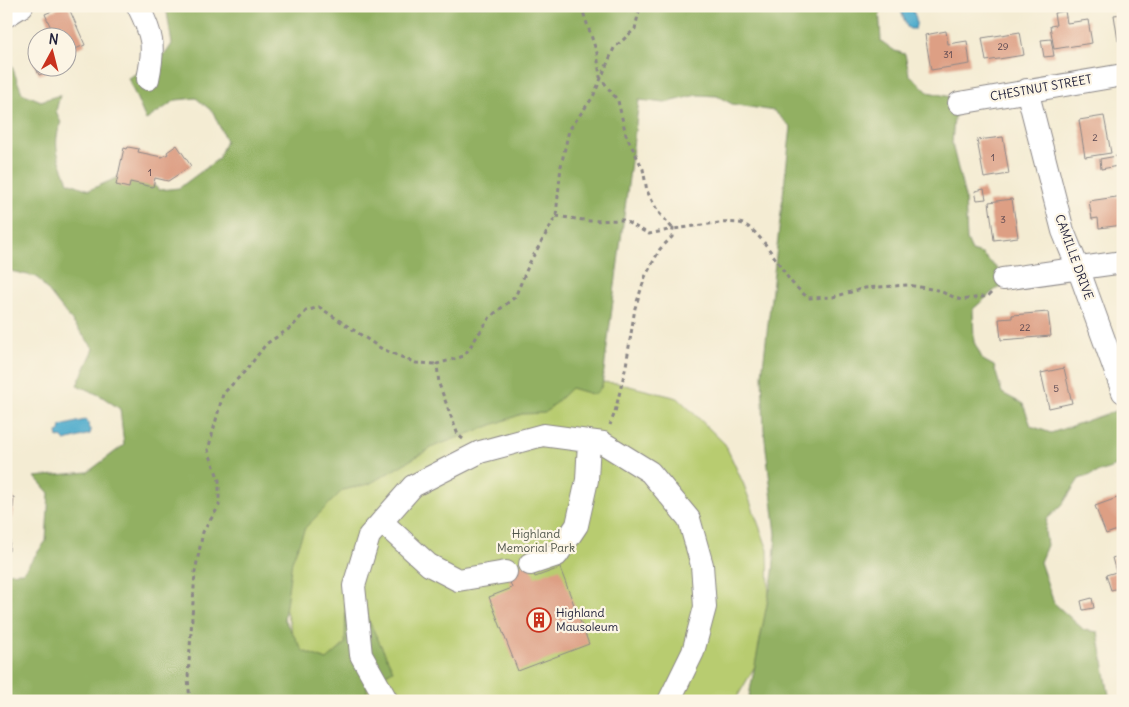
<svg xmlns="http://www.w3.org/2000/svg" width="1129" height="707" viewBox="0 0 1129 707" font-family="Delius,sans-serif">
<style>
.green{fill:#b8cc70;stroke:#6d7756}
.forest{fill:#92b062;stroke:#5a694e}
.water{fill:#4dabcc;stroke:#386684}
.building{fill:#dd9f84}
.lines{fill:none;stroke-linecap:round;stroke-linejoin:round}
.minor-casing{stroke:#8b8787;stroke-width:24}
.path{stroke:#8b8787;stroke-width:3;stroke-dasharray:4 4;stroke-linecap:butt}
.minor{stroke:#fff;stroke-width:22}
.labels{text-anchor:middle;stroke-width:4.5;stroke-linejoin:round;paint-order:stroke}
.number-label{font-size:10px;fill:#51414d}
.street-label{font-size:12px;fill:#22223b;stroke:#fcf5e5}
.park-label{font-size:12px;fill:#4f554b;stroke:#fcf5e5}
.poi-label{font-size:12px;fill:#22223b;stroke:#fcf5e5;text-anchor:start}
</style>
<rect width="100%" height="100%" fill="#fcf5e5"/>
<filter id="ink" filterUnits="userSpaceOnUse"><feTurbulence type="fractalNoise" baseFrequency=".02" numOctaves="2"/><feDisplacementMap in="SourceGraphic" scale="10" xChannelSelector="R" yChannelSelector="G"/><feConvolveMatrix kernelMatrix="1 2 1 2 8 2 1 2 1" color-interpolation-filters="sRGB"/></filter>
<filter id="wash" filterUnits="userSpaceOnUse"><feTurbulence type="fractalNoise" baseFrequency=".0096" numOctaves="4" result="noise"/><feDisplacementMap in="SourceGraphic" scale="20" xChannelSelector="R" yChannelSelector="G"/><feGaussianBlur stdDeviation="1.12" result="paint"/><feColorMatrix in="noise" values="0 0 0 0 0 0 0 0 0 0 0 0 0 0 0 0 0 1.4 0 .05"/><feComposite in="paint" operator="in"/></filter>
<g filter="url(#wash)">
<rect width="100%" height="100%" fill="#f4ecd3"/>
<path class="green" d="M567,380l50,3 61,15 47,46 19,41 24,65 2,90 -35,61h-415l-20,-40 -21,-75 12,-62 47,-65z"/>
<path class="forest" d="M166,6h713l2,35 14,10 10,3 4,20 19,18 41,9 -2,4 -13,12 -2,27 13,53 2,43 5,11 10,3 28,27 -15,9 -22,19 1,33 9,18 11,6 8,27 21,11 8,22 20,7 70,-24 2,2v53l-44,15 -17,26 -15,14 -2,12 2,14 -7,17 14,41 30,27 14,2 12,69h-362l25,-128 3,-39 -12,-103 -2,-56 29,-248 -17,-16 -42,-7 -15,-8 -20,-1 -32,8 -26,-3 -37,286 -7,9 -24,-7 -26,25 -23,1 -87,32 -66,38 -26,6 -38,38 -13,33 -8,58 19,32 24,9 18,-16 1,-41 15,2 32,65 -26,15v10l4,6h-365v-128l17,-1 23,-31 3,-48 -14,-16 53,-5 36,-27 -4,-36 -19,-13 -24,-11 17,-36 -57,-72 -31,-7v-219l16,42 19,8 19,-6 -4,16 5,12c-10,23 -1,37 7,59l21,8 48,-21 22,21 20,-2 39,-29 8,-18 -13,-29 -17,-14 -20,2 -30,20 -18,-42 13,-7 6,-9 19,-9 6,-9z"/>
<path class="water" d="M905,6h4c6,5 9,16 6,23h-5l-3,-2 -6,-16 2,-4z
M85,420l2,1 4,10 -1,3 -25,7 -4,-4 -3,1 -1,-5 3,-2 1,-5z"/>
<g id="blocks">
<path class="building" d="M64,6h4l17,39 -17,7v-14h-13l-10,-24z
M1065,11l2,12 21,-3 4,23 -38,6 -4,-23 6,-1 -2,-12z
M1123,14v27h-5l-4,-26z
M946,31l2,13 19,-3 3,23 -39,6 -6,-35z
M1020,32l4,23 -38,6 -4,-23z
M1051,39l3,17 -10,1 -3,-17z
M38,54v14h19l-18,7 -8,-18z
M1104,116l7,37 -26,4 -6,-37z
M1003,137l6,37 -25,4 -7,-38z
M177,145l14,21 -23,15 -13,-3 -2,9 -23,-5 -1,6 -13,-3 8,-37 3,1 1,-2 11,2 -1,3 24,5 6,-3 -1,-2z
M1117,156l1,10 -17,3 -1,-10z
M984,189l2,10 -9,1 -2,-9z
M1123,196v29l-24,3 -1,-10 -6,1 -3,-18z
M1012,199l6,38 -24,3 -5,-38z
M1048,312l3,24 -50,4 -2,-21 13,-1v-3z
M1064,368l8,35 -23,5 -8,-35z
M6,497h8l-5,54h-3z
M1117,498l6,15v15l-17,6 -11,-28z
M1123,555v32l-12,3 -5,-15 10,-3 -4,-14z
M529,562l6,15 25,-9 29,76 -71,27 -29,-74 23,-9 -6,-18z
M1092,598l2,10 -11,2 -2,-9z"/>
</g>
</g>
<g filter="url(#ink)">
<use href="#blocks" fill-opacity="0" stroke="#8b8787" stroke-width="1"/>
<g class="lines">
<g class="minor-casing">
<path id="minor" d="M138,6c15,30 17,40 10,73
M6,16l16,-10
M1027,90l36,141 15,37 45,124
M959,103l164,-28
M1003,279l120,-17
M382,522l47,43 29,15 48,-8
M530,564l27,-9 20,-30 10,-45 2,-39
M387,701l-26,-46 -7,-69 15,-50 44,-50 67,-34 63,-17 60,8 47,29 39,47 13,46 3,42 -12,45 -24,49"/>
</g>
<path class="path" d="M581,6l16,47 3,24 18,24 8,34 17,34 4,22 11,21 15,17c20,-2 46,-8 66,-6 18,2 40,42 50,56 5,7 13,13 19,19l25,-1 32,-9 43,-3 29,5 24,10 27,-4 3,-3
M556,216l34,5 33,-1 26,14 24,-5 -1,8 -12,12 -15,28 -10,31 -9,58 -11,46 -5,13
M463,439l-5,-4 -19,-51 -2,-20 27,-8 26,-39 25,-20 15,-35 26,-46 5,-50 8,-36 24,-33 21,-49 21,-19 5,-23
M190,701l-2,-23 7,-106 8,-40 16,-26v-26l-11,-30 15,-56 25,-26 18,-24 26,-17 14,-16 13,-4 63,42 34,14 21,1"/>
<use href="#minor" class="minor"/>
</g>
</g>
<defs>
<g id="building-ring" transform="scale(1.25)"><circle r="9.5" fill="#fcf5e5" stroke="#c8321e" stroke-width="1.5"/><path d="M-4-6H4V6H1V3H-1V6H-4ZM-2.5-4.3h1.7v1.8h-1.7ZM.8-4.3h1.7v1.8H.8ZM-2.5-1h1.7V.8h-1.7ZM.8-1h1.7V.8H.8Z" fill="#c8321e"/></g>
</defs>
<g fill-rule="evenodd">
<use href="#building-ring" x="539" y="620"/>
</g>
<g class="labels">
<g class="number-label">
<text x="1003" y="50">29</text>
<text x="948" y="58">31</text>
<text x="1095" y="141">2</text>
<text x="993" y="161">1</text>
<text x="150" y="176">1</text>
<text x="1003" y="223">3</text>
<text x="1025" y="331">22</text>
<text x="1056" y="392">5</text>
</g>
<g class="street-label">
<text transform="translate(1041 88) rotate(-10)" y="4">CHESTNUT STREET</text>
<text transform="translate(1074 257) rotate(70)" y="4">CAMILLE DRIVE</text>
</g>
<g class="park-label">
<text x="536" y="538">Highland<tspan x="536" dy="14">Memorial Park</tspan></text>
</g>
<g class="poi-label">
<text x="556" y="617">Highland<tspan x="556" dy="14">Mausoleum</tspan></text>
</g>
</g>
<rect width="1129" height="707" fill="none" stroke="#fcf5e5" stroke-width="25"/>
<g transform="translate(52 52) rotate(7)"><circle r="24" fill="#fcf5e5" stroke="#a5a1a1"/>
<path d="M0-4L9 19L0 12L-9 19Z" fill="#c8321e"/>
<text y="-8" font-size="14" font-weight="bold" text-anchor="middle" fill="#22223b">N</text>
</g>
</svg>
